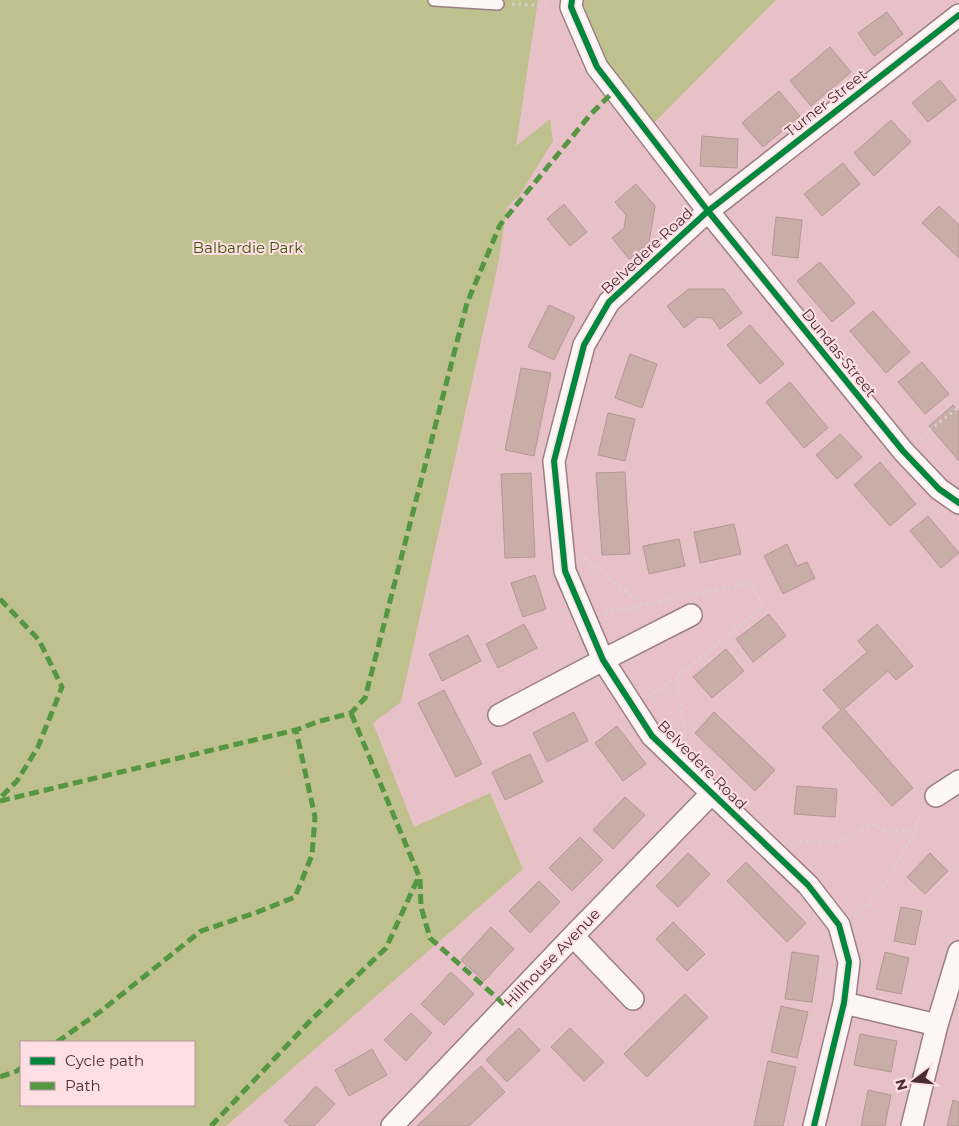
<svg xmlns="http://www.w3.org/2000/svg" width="959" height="1126" viewBox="0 0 959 1126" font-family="Montserrat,sans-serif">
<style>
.green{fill:#bec18e;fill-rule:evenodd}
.building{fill:#c9aea8;stroke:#b39893}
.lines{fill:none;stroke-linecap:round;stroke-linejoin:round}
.lane-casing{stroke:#9c7e84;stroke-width:14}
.street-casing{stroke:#9c7e84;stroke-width:24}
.path{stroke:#daced0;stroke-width:3;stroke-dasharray:2.5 4;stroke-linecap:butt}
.lane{stroke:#fcf6f7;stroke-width:11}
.street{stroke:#fcf6f7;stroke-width:21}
.quiet{stroke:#549642;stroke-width:5;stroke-dasharray:10 5;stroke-linecap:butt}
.cycleway-casing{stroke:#fedfe4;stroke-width:9}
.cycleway{stroke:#00873e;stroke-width:6}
.labels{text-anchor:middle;stroke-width:4;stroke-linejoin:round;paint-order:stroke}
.street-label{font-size:15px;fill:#4a2d33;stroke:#fedfe4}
.park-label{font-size:15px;fill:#3d540c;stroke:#fedfe4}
</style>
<rect width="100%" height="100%" fill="#e8c1c8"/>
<path class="green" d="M0,0h538l-22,146 34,-27 3,22 -34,55 -12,11 -9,58 -97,437 -28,21 41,104 76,-34 33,76 -297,257h-226zM21,1042h173v63h-173z
M579,0h197l-126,127 -36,-44z"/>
<path class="building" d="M887,12l16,22 -29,22 -16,-23z
M830,47l21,25 -40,34 -21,-25z
M940,80l16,20 -28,22 -16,-19z
M779,91l21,25 -37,31 -21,-24z
M891,120l20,22 -37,34 -20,-23z
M702,136l36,3 -1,29 -37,-2z
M843,163l17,21 -38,32 -18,-22z
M636,184l19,22 -6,37 -20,16 -17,-21 12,-10 2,-13 -11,-13z
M564,204l23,28 -17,14 -23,-27z
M939,206l20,19v33l-37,-35z
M776,217l26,3 -4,38 -26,-3z
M820,262l35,41 -23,19 -35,-41z
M689,289h35l18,24 -22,16 -8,-11 -14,-1 -14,11 -17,-22z
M549,305l26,12 -21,43 -26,-13z
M873,311l37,41 -24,21 -36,-42z
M750,325l34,39 -24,20 -33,-39z
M630,354l27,10 -15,44 -27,-10z
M922,362l27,32 -24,20 -27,-32z
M521,368l30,5 -17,83 -29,-6z
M790,382l38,46 -24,20 -38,-46z
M953,405l6,7v49l-30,-35z
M608,413l27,6 -10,42 -27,-6z
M840,434l22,23 -25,22 -21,-24z
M880,462l36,42 -26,22 -36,-41z
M625,472l5,82 -28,1 -6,-82z
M531,473l4,84 -30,1 -4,-84z
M928,516l31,37 -18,15 -31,-37z
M734,524l7,30 -41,9 -6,-31z
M679,539l6,27 -36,8 -6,-28z
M787,544l10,22 10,-4 8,16 -32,16 -19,-38z
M535,575l11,34 -23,8 -12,-34z
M769,614l17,22 -33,26 -17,-23z
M524,624l13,24 -39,20 -12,-24z
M877,624l36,42 -17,14 -8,-9 -44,38 69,79 -21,18 -70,-79 19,-17 -18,-20 44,-38 -9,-11z
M468,635l13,26 -39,20 -13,-27z
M726,649l18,22 -32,27 -19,-21z
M444,690l38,74 -26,13 -38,-74z
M574,712l14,29 -41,21 -14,-29z
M714,712l61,58 -20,21 -60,-58z
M617,726l29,38 -23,17 -28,-38z
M530,754l13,28 -38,18 -13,-28z
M797,786l40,3 -2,28 -41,-3z
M625,797l20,18 -32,34 -20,-19z
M580,837l23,23 -31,31 -23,-23z
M688,853l22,21 -32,33 -22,-21z
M930,853l18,18 -23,23 -18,-17z
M746,862l60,61 -19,19 -60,-61z
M539,881l21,21 -30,31 -21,-22z
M901,907l21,4 -7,34 -21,-4z
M673,922l32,32 -18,17 -31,-32z
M491,927l23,22 -30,32 -23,-21z
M792,952l27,4 -7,46 -27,-3z
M885,952l24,6 -8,36 -25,-5z
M451,972l23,22 -30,31 -23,-21z
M685,994l23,23 -61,60 -23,-23z
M781,1006l27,6 -11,46 -26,-6z
M411,1013l21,20 -26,28 -22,-21z
M519,1028l21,22 -33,32 -21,-22z
M570,1028l34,34 -20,19 -33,-34z
M860,1034l37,7 -6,31 -37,-7z
M372,1049l15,26 -38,21 -14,-26z
M768,1061l28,6 -13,59h-29z
M481,1066l24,26 -36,34h-52z
M316,1086l19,18 -21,22h-24l-6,-5z
M868,1090l23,5 -6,31h-24z
M953,1100l6,2v24h-12z"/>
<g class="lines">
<g class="lane-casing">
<path id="lane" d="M434,0l64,4"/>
</g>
<g class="street-casing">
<path id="street" d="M572,0l-1,7 26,60 111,144 195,240 36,38 20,14
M499,715l104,-55 88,-45
M936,796l23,-15
M573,936l60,63
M844,1003l93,22
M392,1126l181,-190 139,-143
M814,1126l30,-123 5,-41 -10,-37 -31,-40 -156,-149 -49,-76 -38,-89 -11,-110 30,-116 25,-43 99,-91 251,-196
M912,1126l25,-101 22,-73"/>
</g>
<path class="path" d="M512,4l39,2
M919,438l40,-31
M584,558l59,47 33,-7
M605,613l38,-8
M649,697l28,-20
M685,739l-8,-62 86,-70 -12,-24 -57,12
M793,843l3,-1 42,1 37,-20c9,13 26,8 40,7l6,-20
M855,914c30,-19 43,-54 60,-83"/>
<use href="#lane" class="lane"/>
<use href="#street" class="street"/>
<path class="quiet" d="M0,599l39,41 23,47 -24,60 -21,34 -17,17
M0,801l296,-71 21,-8 34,-9 14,-15 102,-395 33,-78 90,-110 25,-25
M420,879l1,28 9,31 76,68
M57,1042l44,-31 100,-80 54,-18 40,-16 17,-42 3,-38 -19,-87
M0,1077l17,-6 4,-3
M211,1126l101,-107 74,-71 33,-72 -68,-163"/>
<g class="cycleway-casing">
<path id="cycleway" d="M572,0l-1,7 26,60 111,144 195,240 36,38 20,14
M814,1126l30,-123 5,-41 -10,-37 -31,-40 -156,-149 -49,-76 -38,-89 -11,-110 30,-116 25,-43 99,-91 251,-196"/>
</g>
<use href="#cycleway" class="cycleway"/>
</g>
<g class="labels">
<g class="street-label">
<text transform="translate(826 103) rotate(-38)" y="5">Turner Street</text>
<text transform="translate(647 251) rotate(-43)" y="5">Belvedere Road</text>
<text transform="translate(839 353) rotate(51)" y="5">Dundas Street</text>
<text transform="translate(702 765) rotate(45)" y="5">Belvedere Road</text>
<text transform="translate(552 958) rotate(-46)" y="5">Hillhouse Avenue</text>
</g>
<g class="park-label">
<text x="248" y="253">Balbardie Park</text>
</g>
</g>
<rect x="20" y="1041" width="175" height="65" fill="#fedfe4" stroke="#b6989d"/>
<rect x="30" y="1057" width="25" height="8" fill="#00873e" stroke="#b6989d"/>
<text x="65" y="1066" font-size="15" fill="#4a2d33">Cycle path</text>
<rect x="30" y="1082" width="25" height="8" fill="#549642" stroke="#b6989d"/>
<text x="65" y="1091" font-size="15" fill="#4a2d33">Path</text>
<g transform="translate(914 1081) rotate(254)" stroke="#fedfe4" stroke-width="4" paint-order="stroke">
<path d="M0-4L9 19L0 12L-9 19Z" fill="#4a2d33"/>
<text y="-8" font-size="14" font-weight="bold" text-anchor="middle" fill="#4a2d33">N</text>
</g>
</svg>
